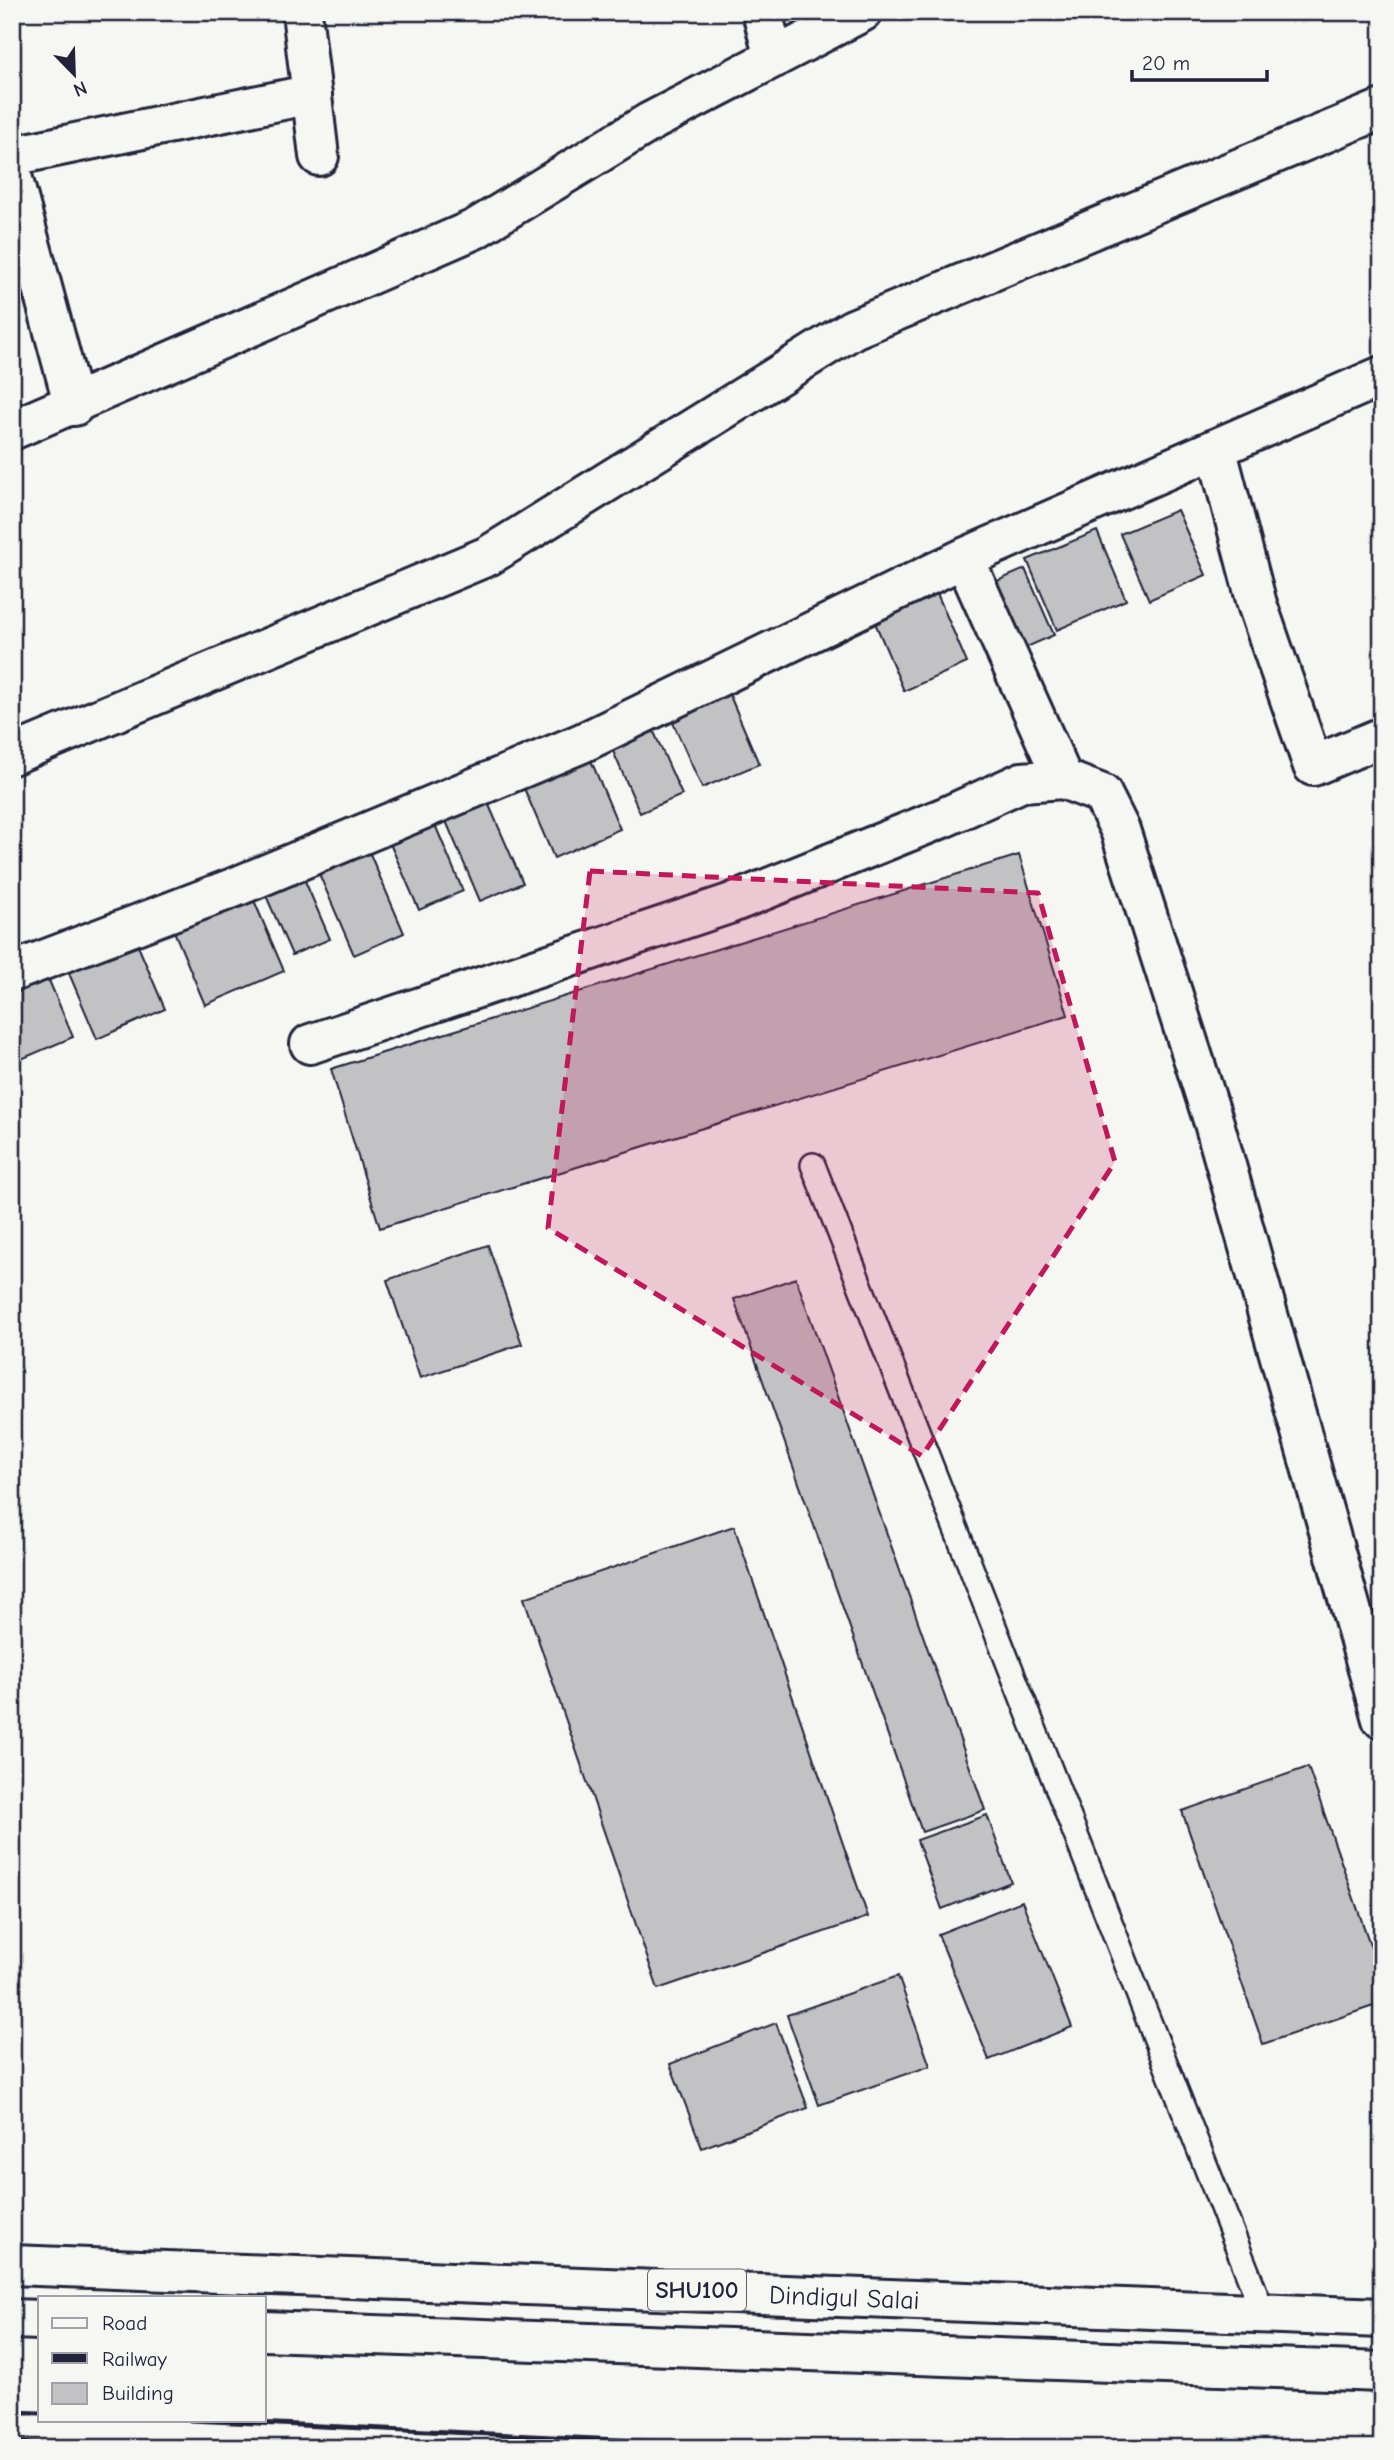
<svg xmlns="http://www.w3.org/2000/svg" width="1394" height="2460" viewBox="0 0 1394 2460" font-family="'Comic Neue',sans-serif">
<style>
.building{fill:#c2c2c4;stroke:#22223b;stroke-width:2}
.lines{fill:none;stroke-linecap:round;stroke-linejoin:round}
.lane-casing{stroke:#22223b;stroke-width:28}
.street-casing{stroke:#22223b;stroke-width:44}
.primary-casing{stroke:#22223b;stroke-width:44}
.lane{stroke:#f6f6f2;stroke-width:23}
.street{stroke:#f6f6f2;stroke-width:38}
.primary{stroke:#f6f6f2;stroke-width:38}
.rail{stroke:#22223b;stroke-width:5}
.marked{fill:#c2185b;fill-opacity:0.2;stroke:#c2185b;stroke-width:5;stroke-dasharray:14 9;stroke-linejoin:round}
.labels{text-anchor:middle;stroke-width:6;stroke-linejoin:round;paint-order:stroke}
.shield{fill:#f6f6f2;stroke:#626272;stroke-width:2}
.shield-label{font-size:24px;font-weight:bold;fill:#22223b}
.street-label{font-size:26px;fill:#22223b;stroke:#f6f6f2}
</style>
<rect width="100%" height="100%" fill="#f6f6f2"/>
<filter id="ink" filterUnits="userSpaceOnUse"><feTurbulence type="fractalNoise" baseFrequency=".0143" numOctaves="2"/><feDisplacementMap in="SourceGraphic" scale="14" xChannelSelector="R" yChannelSelector="G"/><feConvolveMatrix kernelMatrix="1 2 1 2 8 2 1 2 1" color-interpolation-filters="sRGB"/></filter>
<g filter="url(#ink)">
<path class="building" d="M1177,510l29,65 -57,25 -29,-66z
M1097,531l29,69 -69,30 -30,-70z
M1025,569l29,66 -43,19 -28,-67z
M936,591l31,72 -63,28 -31,-73z
M728,691l31,73 -57,24 -32,-72z
M650,723l32,72 -42,18 -31,-71z
M587,751l33,78 -66,29 -34,-79z
M485,796l38,87 -43,18 -37,-87z
M433,820l30,71 -44,19 -31,-71z
M367,847l37,86 -50,22 -37,-86z
M1019,855l49,160 -688,213 -49,-159z
M302,874l28,65 -38,16 -28,-64z
M250,891l34,80 -79,34 -34,-81z
M136,941l29,68 -68,30 -29,-68z
M45,971l28,66 -61,26v-78z
M488,1245l34,99 -102,34 -33,-98z
M796,1278l189,532 -63,22 -188,-533z
M734,1526l134,391 -210,72 -134,-391z
M1308,1767l74,212v24l-119,41 -81,-233z
M987,1815l24,67 -69,27 -25,-69z
M1022,1901l50,126 -83,33 -51,-126z
M898,1976l32,90 -111,39 -32,-90z
M776,2023l32,85 -106,40 -32,-84z"/>
<g class="lines">
<g class="lane-casing">
<path id="lane" d="M813,1165l450,1147"/>
</g>
<g class="street-casing">
<path id="street" d="M302,12l17,144
M762,12l12,46
M12,156l300,-62
M12,176l62,230
M12,430l463,-201 175,-107 212,-110
M1217,451l40,153 56,162 69,-29
M964,558l99,221
M12,755l476,-199 365,-227 529,-220
M12,972l221,-84 349,-145 382,-185 418,-182
M310,1044l419,-140 216,-87 77,-35 41,-3 39,15 18,36 94,293 168,596"/>
</g>
<g class="primary-casing">
<g id="primary">
<path id="s1" d="M12,2265l1370,53"/>
<path d="M12,2319l28,1"/>
<path d="M264,2331l1118,41"/>
</g>
</g>
<use href="#lane" class="lane"/>
<use href="#street" class="street"/>
<use href="#primary" class="primary"/>
<path class="rail" d="M12,2412l28,1
M190,2420l598,28
M12,2442l163,6"/>
</g>
</g>
<path class="marked" d="M590,871l448,22 77,269 -193,294 -374,-228z"/>
<g class="labels">
<rect class="shield" x="648" y="2269.5" width="98" height="41" rx="5"/>
<g class="shield-label">
<text x="697" y="2298">SHU100</text>
</g>
<g class="street-label">
<text dy="9" stroke="none"><textPath href="#s1" startOffset="833">Dindigul Salai</textPath></text>
</g>
</g>
<rect width="1394" height="2460" fill="none" stroke="#f6f6f2" stroke-width="42"/>
<rect x="21" y="21" width="1352" height="2418" fill="none" stroke="#22223b" stroke-width="2.5" filter="url(#ink)"/>
<rect x="38" y="2296" width="228" height="126" fill="#f6f6f2" stroke="#a1a1a9" stroke-width="2"/>
<rect x="52" y="2318" width="35" height="10" fill="#f6f6f2" stroke="#a1a1a9" stroke-width="2"/>
<text x="102" y="2330" font-size="21" fill="#22223b">Road</text>
<rect x="52" y="2353" width="35" height="10" fill="#22223b" stroke="#a1a1a9" stroke-width="2"/>
<text x="102" y="2366" font-size="21" fill="#22223b">Railway</text>
<rect x="52" y="2383" width="35" height="21" fill="#c2c2c4" stroke="#a1a1a9" stroke-width="2"/>
<text x="102" y="2400" font-size="21" fill="#22223b">Building</text>
<g transform="translate(74 74) rotate(157)" stroke="#f6f6f2" stroke-width="5" paint-order="stroke">
<path d="M0-5L12 26L0 18L-12 26Z" fill="#22223b"/>
<text y="-10" font-size="19" font-weight="bold" text-anchor="middle" fill="#22223b">N</text>
</g>
<path d="M1132 70v10h135v-10" fill="none" stroke="#22223b" stroke-width="3.5"/>
<text x="1142" y="70" font-size="21" fill="#22223b" stroke="#f6f6f2" stroke-width="5" paint-order="stroke">20 m</text>
</svg>
